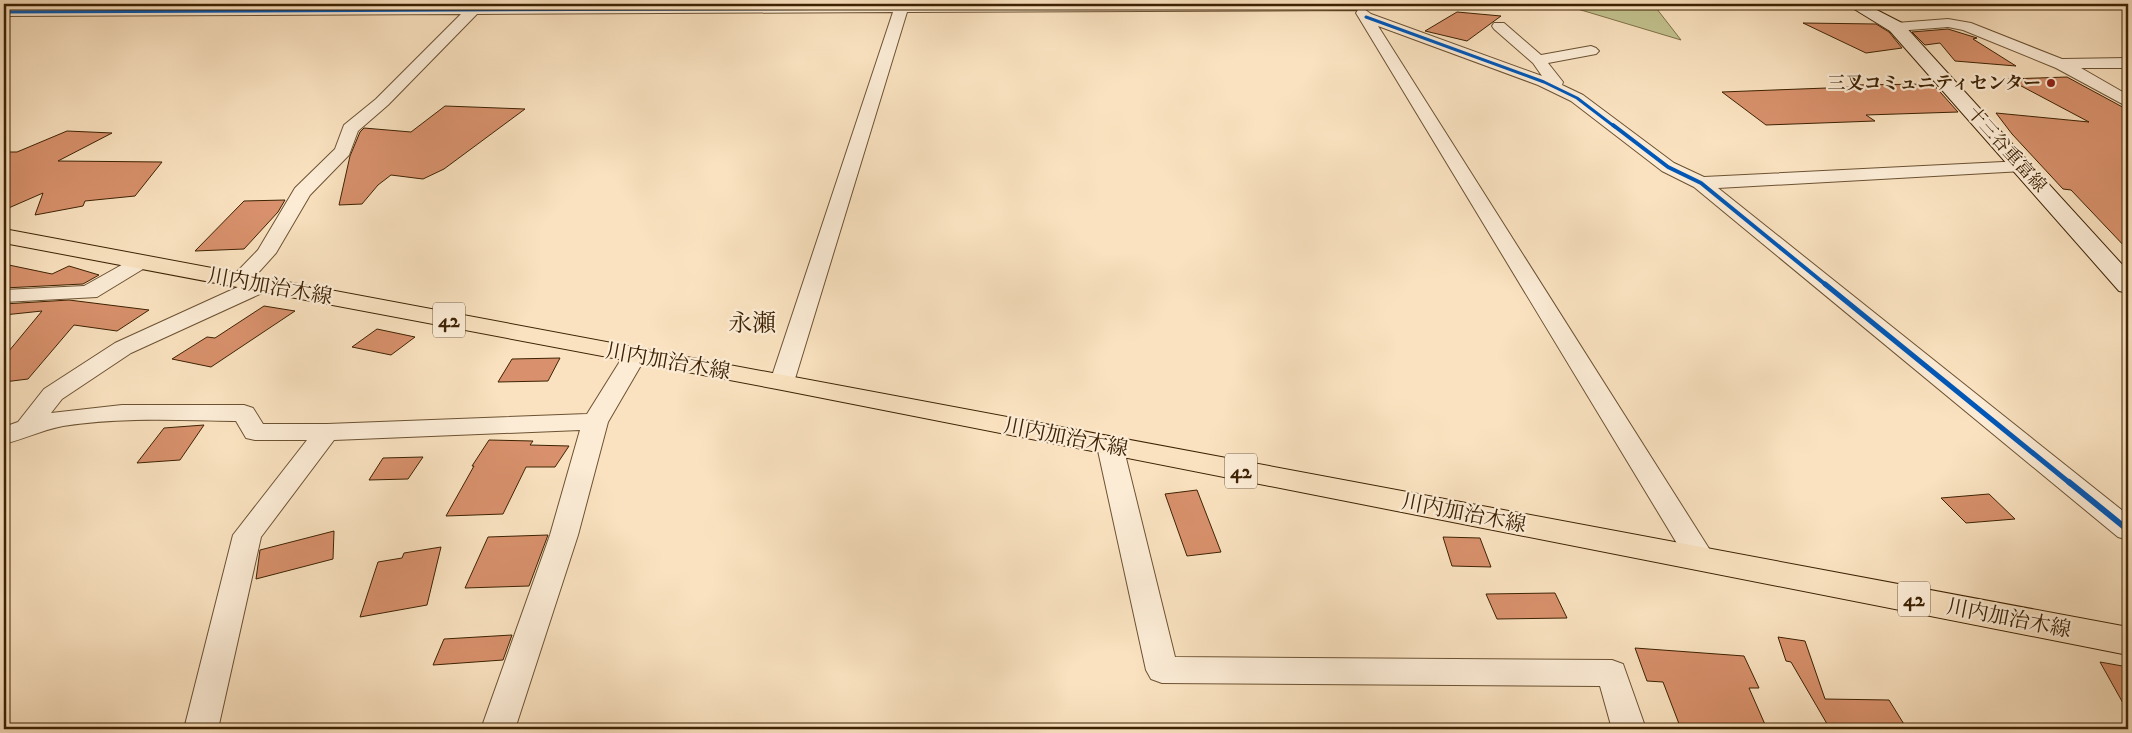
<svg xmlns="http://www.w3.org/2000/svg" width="2132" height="733" viewBox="0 0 2132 733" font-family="'IM FELL DW Pica','Noto Serif JP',serif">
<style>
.green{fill:#c2c28f;stroke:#807249}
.building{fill:#d8916c;stroke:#3d2203}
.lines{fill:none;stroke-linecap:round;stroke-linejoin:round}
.street-casing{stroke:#6c5232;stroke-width:2}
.secondary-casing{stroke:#3d2203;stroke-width:2}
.primary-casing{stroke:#3d2203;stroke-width:2}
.street{fill:#fcecd6;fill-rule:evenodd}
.secondary{fill:#fcecd6;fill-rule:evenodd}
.primary{fill:#fae2c0;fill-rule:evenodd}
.cycleway-far3-casing{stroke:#fcecd6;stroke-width:5}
.cycleway-far2-casing{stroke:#fcecd6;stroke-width:6}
.cycleway-far1-casing{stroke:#fcecd6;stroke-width:8}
.cycleway-casing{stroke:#fcecd6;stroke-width:9}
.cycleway-far3{stroke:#0057b8;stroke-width:3}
.cycleway-far2{stroke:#0057b8;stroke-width:4}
.cycleway-far1{stroke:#0057b8;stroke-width:5}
.cycleway{stroke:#0057b8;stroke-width:6}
.poi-dot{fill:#8f2418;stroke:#fcecd6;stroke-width:2}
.labels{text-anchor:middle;stroke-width:4.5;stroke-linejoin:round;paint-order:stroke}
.far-poi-label{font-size:18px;font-weight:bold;fill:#3d2203;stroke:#fcecd6;text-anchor:end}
.far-street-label{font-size:18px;fill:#3d2203;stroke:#fcecd6}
.shield{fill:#fcecd6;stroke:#765f42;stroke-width:1}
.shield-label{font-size:20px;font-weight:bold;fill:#3d2203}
.street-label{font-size:21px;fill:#3d2203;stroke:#fcecd6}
.quarter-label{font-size:24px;fill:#3d2203;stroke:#fcecd6}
</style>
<rect width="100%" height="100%" fill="#fae2c0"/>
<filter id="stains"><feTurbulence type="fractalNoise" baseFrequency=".004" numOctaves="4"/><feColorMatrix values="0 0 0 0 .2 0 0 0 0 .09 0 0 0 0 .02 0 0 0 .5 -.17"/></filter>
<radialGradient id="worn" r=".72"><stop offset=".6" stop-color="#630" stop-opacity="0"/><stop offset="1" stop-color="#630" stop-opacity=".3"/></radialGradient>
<path class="green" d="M1561,4h92l28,36z"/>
<path class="building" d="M1457,12l44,4 -34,25 -42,-10z
M1803,23l73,1 13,8 13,16 -36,5z
M1948,29l29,9 -4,1 43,27 -61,-5 -15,-18 -15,2 -13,-13z
M2067,77l61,33v140l-57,-60 -8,-1 -51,-55 -16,-21 93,9 -81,-43z
M1933,84l25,28 -92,3 9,6 -109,4 -44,-33 131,-5 -3,-2z
M445,106l80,3 -81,60 -21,10 -32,-4 -13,10 -16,19 -23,1 11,-49 10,-24 4,-4 47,4z
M67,131l45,2 -54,28 104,1 -27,34 -50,5 -2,5 -48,9 8,-22 -39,17v-58h13z
M285,200l-7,12 -34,37 -49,2 49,-50z
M4,264l48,10 17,-8 30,9 -16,9 -79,4z
M69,300l80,10 -32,21 -43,-6 -46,54 -24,3v-25l38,-46 -38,4v-11z
M264,306l31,5 -84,56 -39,-8 35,-22 8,1z
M377,329l38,8 -24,18 -39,-8z
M560,358l-12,23 -50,1 14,-23z
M204,425l-24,35 -43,3 27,-35z
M489,440l44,1 -3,4 39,1 -14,21h-29l-23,47 -57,2 28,-50h-2z
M423,457l-15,22 -39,1 14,-22z
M1197,490l24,62 -34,4 -22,-62z
M1989,494l26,25 -49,4 -25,-25z
M334,531l-1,28 -77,20 4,-29z
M548,535l-19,51 -64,2 23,-51z
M1443,537l37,1 11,29 -39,-1z
M441,547l-14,58 -67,12 18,-55 24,-4 2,-5z
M1555,593l12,25 -70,1 -11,-25z
M512,635l-9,25 -70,5 11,-26z
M1778,637l27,4 20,58 64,1 18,29h-77l-39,-67 -5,-1z
M1635,648l109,8 15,32h-10l18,41h-86l-18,-47 -16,-1z
M2100,662l28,5v45z"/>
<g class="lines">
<g class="street-casing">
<path id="street" d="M471,4h15l-1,2 879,-2 2,2 -2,3 7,5 171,62 -9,-13 -39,-34 -2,-3 2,-3h10l37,32 50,-9 5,2 3,3 -3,3 -48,9 15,19 -1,3 21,10 91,68 30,14 319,-16 6,1 3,4 -3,4 -6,1 -305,17 410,327v25l-10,-3 -424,-350 -32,-16 -91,-70 -33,-16 -160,-59 337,532 -5,7 -10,3 -10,-3 -334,-552 2,-3 -451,2 -113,370 -3,5 -9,2 -9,-2 -3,-5 123,-370 -416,2 -89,91 -30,26 -9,24 -39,40 -34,58 -26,29 13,-4 8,1 3,5 -3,5 -140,64 -69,46 -11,14 71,-8h122l9,3 10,16h64l260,-10 40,-64 8,-2 8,2 4,5 -39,67 -30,113 -63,194h-34l69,-194 30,-105 -246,10 -73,97 -43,192h-34l49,-194 74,-95h-52l-9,-2 -10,-17c-58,-1 -116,-4 -173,5 -21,4 -39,13 -59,18v-17l14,-5 26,-33 71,-46 125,-57 -8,-1 -3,-5 29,-30 37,-62 40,-39 9,-24 32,-26 85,-85 -457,2v-8l465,-2z
M1948,19l23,4 91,36 66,-1v10h-47l47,27v12l-72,-39 -93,-38 -15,-3 -52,4 -7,-4 7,-4z
M141,256l7,2 3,4 -3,4 -51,31 -93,5v-12l80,-4 50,-28z
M1110,438l9,2 4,6 52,211 437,3 11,4 23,65h-34l-12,-43 -438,-3 -11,-4 -5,-9 -49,-224 4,-6z"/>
</g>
<g class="secondary-casing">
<path id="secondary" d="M1846,4h19l37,19 226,248v22l-9,-2 -229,-260z"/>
</g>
<g class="primary-casing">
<path id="primary" d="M4,229l2124,398v28l-1346,-265 -778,-147z"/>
</g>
<use href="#street" class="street"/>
<use href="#secondary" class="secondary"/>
<use href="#primary" class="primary"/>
<g class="cycleway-far3-casing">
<path id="cycleway-far3" d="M4,12l1355,-6
M1366,17l178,65 33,16 38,29"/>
</g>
<g class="cycleway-far2-casing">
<path id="cycleway-far2" d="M1613,125l55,42 33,16 125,102"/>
</g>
<g class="cycleway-far1-casing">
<path id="cycleway-far1" d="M1825,284l246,200"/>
</g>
<g class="cycleway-casing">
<path id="cycleway" d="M2069,482l59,48"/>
</g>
<use href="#cycleway-far3" class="cycleway-far3"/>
<use href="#cycleway-far2" class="cycleway-far2"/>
<use href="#cycleway-far1" class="cycleway-far1"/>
<use href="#cycleway" class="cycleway"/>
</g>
<circle class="poi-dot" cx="2051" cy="83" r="5"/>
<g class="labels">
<g class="far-poi-label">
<text x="2041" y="89">三叉コミュニティセンター</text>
</g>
<g class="far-street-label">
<text transform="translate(2007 149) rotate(48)" y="6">十三谷重富線</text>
</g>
<g class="shield">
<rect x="433" y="302.5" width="32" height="35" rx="4"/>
<rect x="1225" y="453.5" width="32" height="35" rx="4"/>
<rect x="1898" y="581.5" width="32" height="35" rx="4"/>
</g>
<g class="shield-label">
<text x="449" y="327">42</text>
<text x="1241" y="478">42</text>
<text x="1914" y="606">42</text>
</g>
<g class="street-label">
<text transform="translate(270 286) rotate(10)" y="7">川内加治木線</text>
<text transform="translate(668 361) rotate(10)" y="7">川内加治木線</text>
<text transform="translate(1066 437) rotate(11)" y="7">川内加治木線</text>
<text transform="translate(1464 513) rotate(11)" y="7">川内加治木線</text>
<text transform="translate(2009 618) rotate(11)" y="7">川内加治木線</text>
</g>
<g class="quarter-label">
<text x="752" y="331">永瀬</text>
</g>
</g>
<rect width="2132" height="733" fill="none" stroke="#fae2c0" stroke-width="20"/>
<rect x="5" y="5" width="2122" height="723" fill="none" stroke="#3d2203" stroke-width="2.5"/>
<rect x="10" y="10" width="2112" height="713" fill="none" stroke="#3d2203"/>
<rect width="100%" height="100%" filter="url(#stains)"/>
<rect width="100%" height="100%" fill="url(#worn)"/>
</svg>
